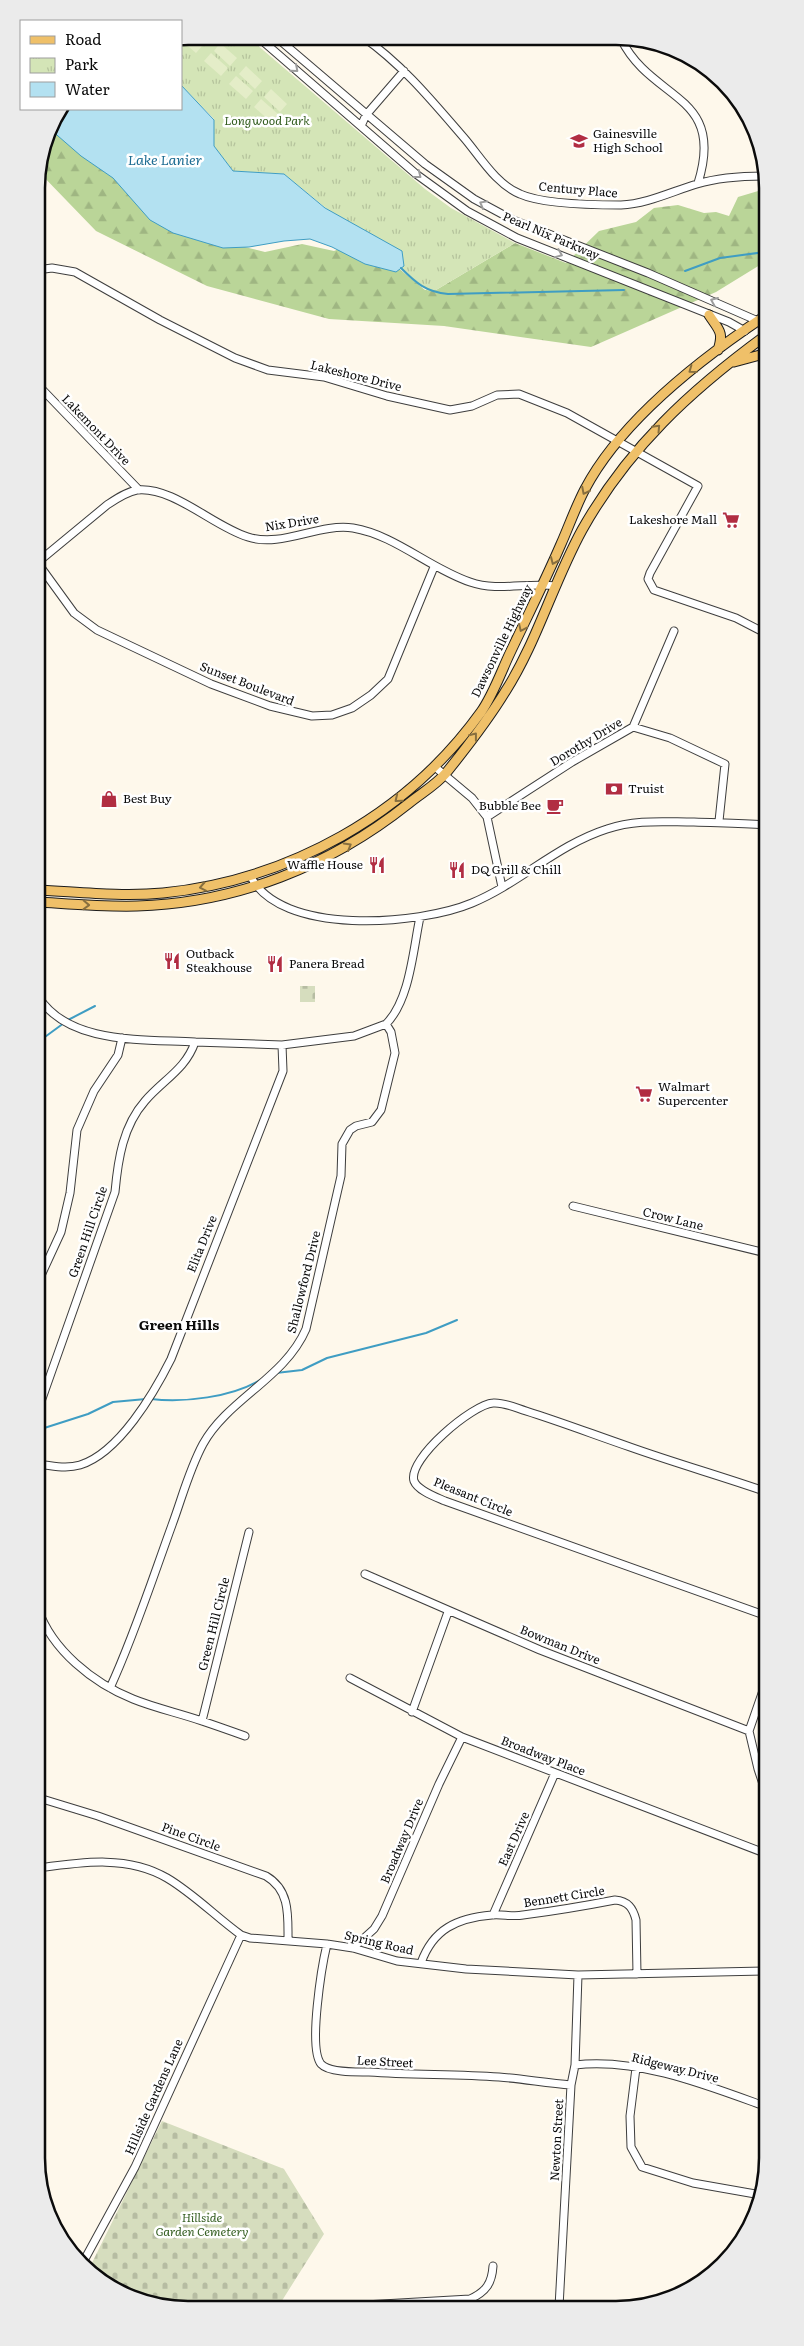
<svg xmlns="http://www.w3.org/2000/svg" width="804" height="2346" viewBox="0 0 804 2346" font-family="Literata,serif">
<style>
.forest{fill:url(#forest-firs)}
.cemetery{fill:url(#cemetery-stones)}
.park{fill:url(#park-tufts)}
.pitch{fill:#e4edc8}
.water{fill:#b3e1f1;stroke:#3f9dc3}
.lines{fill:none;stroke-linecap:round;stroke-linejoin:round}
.stream{stroke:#3f9dc3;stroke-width:2}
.minor-casing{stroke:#3e3e3e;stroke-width:9}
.major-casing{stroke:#1c1c1c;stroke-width:11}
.minor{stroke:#fff;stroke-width:7}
.major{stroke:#efc069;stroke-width:9}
.oneway{stroke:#9d9d9d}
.oneway2{stroke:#886f3f}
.labels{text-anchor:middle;stroke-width:5;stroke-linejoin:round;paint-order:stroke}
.park-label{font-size:12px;font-style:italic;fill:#345e21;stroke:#fff}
.poi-label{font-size:12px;fill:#0b0b0b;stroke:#fff;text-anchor:start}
.street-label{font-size:12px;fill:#0b0b0b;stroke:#fff}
.water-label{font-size:14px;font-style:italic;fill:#1e6d93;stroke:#fff}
.neighbourhood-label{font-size:14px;font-weight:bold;fill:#0b0b0b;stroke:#fff}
.rim{fill:none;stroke:#0b0b0b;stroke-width:2.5}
</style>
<defs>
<pattern id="forest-firs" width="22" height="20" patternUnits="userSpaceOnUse" patternTransform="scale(1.25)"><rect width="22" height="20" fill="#bad598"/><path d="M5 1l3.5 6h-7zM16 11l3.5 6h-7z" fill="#9fb682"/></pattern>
<pattern id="cemetery-stones" width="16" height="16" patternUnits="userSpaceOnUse" patternTransform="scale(1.25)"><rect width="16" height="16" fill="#d6ddbe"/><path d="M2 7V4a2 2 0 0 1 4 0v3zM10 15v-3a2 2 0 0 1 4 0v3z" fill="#b6bca2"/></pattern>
<pattern id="park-tufts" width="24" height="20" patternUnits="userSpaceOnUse" patternTransform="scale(1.25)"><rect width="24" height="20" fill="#d4e5b7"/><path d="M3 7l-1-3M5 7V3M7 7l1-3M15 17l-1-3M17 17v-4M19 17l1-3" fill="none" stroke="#b5c39c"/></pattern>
</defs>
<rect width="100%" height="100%" fill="#fef8eb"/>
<path class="forest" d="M52,121l144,114 69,17 37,-8 32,7 29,-11 -38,-32 100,82h11l79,-47 51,20 33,-32 37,-9 18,-14 24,-3 26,8 12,-1 13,4 9,-19 27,-8v73l-49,30 -125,55 -147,-21 -115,-7 -122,-33 -111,-55 -58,-60z"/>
<path class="cemetery" d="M300,986h15v16h-15z
M162,2121l122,48 40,65 -46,73h-119l-38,-13 -33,-23z"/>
<path class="park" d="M188,36l60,1 177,152 26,19 64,35 -79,47 -8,1 -144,-117 -51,-3 -19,-25v-27l-33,-34v-47z"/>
<path class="pitch" d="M193,36l10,9 -7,8 -15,-13v-2z
M220,43l17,15 -7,8 -16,-15z
M211,53l17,15 -7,8 -17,-15z
M246,66l16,15 -7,8 -16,-15z
M236,76l17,15 -7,8 -17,-15z
M271,89l16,15 -7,8 -16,-15z
M261,99l17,15 -7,8 -17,-15z"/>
<path class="water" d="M181,85l33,35v26l19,25 51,3 41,34 77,43 2,15 -8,6 -31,-8 -33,-17 -22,-8 -26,2 -35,6 -26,1 -50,-15 -23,-13 -37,-42 -32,-22 -31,-27 2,-8 9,-12h120z"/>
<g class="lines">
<path class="stream" d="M401,268c15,15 25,24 47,26l176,-4
M685,271l35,-13 45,-6
M68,1020l27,-14
M38,1042l26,-19
M276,1373l26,-3 25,-12 99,-25 31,-13
M151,1399c33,4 81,-2 109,-19
M38,1430l50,-16 25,-12 33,-3"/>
<g class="minor-casing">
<path id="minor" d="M258,37l158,137 51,37 50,27 212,84 16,9
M276,37l149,127 49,35 39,21 135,53 110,48
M363,37c40,28 70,65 102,102 16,19 31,45 55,55 22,10 76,11 101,11 26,-1 52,-14 76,-21 23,-7 45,-8 68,-8
M621,39c31,63 105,54 77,144
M361,126l5,-11 38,-44
M37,270l15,-2 23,4 85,48 75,38 33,12 56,7 63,19 63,14 22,-4 25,-11 22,-1 48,19 131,73 -48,87 -2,6 6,11 82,28 29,15
M37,384l102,106
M37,562l37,51 23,17 114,54 59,22 42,10 20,-1 20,-7 19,-13 17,-16 46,-112
M38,562l69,-57c9,-6 19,-13 30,-15 36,-4 77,37 111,47 34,11 70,-14 105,-9 42,7 76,40 117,54 28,10 57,0 86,4
M633,727l37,11 55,26 -6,57
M435,767l37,31 15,19 15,70
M487,817l85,-55 61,-35 41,-96
M250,875c29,62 170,50 222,28 48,-20 85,-58 135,-74 29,-10 57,-7 87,-7 24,1 48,1 72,3
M38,996c30,49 106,43 157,46 -9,27 -32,38 -50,59 -22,25 -27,58 -30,91l-77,218
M282,1045l72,-9 32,-12
M573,1206l193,47
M38,1282l23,-50 9,-39 7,-63 17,-39 24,-36 4,-17
M38,1464c14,2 29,5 42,1 39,-12 74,-72 91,-106l112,-288 -1,-26 -87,-3
M767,1492c-46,-16 -92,-29 -137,-45 -35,-12 -69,-25 -104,-36 -10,-3 -22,-9 -33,-8 -20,1 -86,56 -79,78 4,10 22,16 31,20l322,115
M365,1574l175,76 209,81
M38,1609c14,41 55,74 95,90 22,9 46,14 69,22 15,5 29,10 43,15
M350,1678l112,59 305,117
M767,1679l-18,52 9,38 9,27
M110,1688c24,-52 42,-108 62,-163 10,-27 17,-55 31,-81 25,-45 82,-66 103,-115l35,-153 1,-32 8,-14 6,-4 16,-4 9,-12 14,-57 -4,-21 -5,-8c24,-24 27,-74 34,-107
M412,1712l36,-100
M202,1721l47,-189
M39,1798l59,18 168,60c24,14 22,39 22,64
M39,1868c43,-6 89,-13 128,10 27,16 49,39 74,57l9,3 77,6 26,4 44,13 69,8 112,6 189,-4
M493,1915l62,-142
M327,1944c-5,21 -19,104 -6,120 8,9 37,8 48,8 43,3 87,2 130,5 24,2 48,6 72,8
M353,1948l21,-19 8,-13 57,-132 23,-47
M421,1963c12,-34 36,-45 71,-48 10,-1 21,2 31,0 31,-4 61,-9 92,-15 13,1 18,8 21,20l1,54
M575,2065c62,-8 134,21 192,42
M636,2068l-6,48 1,31 11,20 51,16 68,12
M81,2266l54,-99 106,-232
M470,2299c16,-7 22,-16 23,-33
M347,2306l123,-7 2,8
M559,2307l12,-222 4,-20 3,-90"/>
</g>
<g class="major-casing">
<path id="major" d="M709,315c10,15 15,17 9,35
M734,362l26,-7 5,1
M38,890c41,2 83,7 125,3 126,-13 244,-78 318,-181 12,-17 20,-40 29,-59 17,-36 35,-72 51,-109 8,-18 15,-38 24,-55 36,-68 117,-131 180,-173
M38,902c33,2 66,5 99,4 100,-3 193,-40 271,-102 12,-10 28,-19 38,-31 21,-26 42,-53 59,-81 32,-50 48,-109 77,-162 46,-82 108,-139 183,-194"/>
</g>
<use href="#minor" class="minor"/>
<use href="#major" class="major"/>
</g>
<defs><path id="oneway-chevron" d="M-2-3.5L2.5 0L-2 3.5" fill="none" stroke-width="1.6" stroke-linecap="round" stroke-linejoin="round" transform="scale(1.25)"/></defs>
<g class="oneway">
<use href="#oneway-chevron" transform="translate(295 69) rotate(41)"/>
<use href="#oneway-chevron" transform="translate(418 175) rotate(38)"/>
<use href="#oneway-chevron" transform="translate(483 204) rotate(-151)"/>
<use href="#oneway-chevron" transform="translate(559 254) rotate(22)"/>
<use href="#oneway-chevron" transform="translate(714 301) rotate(-157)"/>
</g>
<g class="oneway2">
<use href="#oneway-chevron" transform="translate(692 370) rotate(144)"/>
<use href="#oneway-chevron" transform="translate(657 428) rotate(-47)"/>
<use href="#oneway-chevron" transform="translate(585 491) rotate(117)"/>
<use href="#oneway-chevron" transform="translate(554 561) rotate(114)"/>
<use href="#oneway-chevron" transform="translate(522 628) rotate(115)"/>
<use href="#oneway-chevron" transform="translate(474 736) rotate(-52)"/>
<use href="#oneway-chevron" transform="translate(398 799) rotate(141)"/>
<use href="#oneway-chevron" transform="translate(348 846) rotate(-30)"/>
<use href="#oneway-chevron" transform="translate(203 887) rotate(169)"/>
<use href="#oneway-chevron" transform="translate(86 905) rotate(2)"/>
</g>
<defs>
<g id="school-bare" transform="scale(1.35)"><path d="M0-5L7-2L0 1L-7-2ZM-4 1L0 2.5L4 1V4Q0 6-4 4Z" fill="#b12d42" stroke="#fff" stroke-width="2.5" paint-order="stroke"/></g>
<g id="supermarket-bare" transform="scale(1.35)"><path d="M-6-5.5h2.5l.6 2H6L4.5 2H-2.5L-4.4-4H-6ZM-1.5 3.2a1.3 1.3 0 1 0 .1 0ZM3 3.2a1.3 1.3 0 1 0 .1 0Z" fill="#b12d42" stroke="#fff" stroke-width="2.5" paint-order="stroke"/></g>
<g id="bank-bare" transform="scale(1.35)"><path d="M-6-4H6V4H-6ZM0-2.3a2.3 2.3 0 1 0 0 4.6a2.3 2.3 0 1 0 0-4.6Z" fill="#b12d42" stroke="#fff" stroke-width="2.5" paint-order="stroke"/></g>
<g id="shop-bare" transform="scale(1.35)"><path d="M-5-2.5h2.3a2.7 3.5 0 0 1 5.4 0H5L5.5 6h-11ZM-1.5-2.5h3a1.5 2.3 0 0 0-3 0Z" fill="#b12d42" stroke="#fff" stroke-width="2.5" paint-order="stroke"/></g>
<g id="cafe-bare" transform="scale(1.35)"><path d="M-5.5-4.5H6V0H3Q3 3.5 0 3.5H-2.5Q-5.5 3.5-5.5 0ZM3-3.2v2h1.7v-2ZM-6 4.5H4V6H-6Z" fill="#b12d42" stroke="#fff" stroke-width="2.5" paint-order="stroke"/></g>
<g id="restaurant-bare" transform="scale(1.35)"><path d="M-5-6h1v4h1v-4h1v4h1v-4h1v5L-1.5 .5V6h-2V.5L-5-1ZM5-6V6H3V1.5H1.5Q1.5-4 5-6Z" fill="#b12d42" stroke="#fff" stroke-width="2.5" paint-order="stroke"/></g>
</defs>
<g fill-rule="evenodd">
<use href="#school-bare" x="579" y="141"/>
<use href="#supermarket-bare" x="731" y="520"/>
<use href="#bank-bare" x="614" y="789"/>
<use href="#shop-bare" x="109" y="799"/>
<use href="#cafe-bare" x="555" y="806"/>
<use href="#restaurant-bare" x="377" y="865"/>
<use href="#restaurant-bare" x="457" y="870"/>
<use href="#restaurant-bare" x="172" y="961"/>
<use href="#restaurant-bare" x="275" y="964"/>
<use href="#supermarket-bare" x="644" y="1094"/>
</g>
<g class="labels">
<g class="park-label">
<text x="267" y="125">Longwood Park</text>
<text x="202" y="2222">Hillside<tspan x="202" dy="14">Garden Cemetery</tspan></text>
</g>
<g class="poi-label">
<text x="593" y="138">Gainesville<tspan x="593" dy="14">High School</tspan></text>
<text x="717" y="524" text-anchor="end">Lakeshore Mall</text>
<text x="628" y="793">Truist</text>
<text x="123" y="803">Best Buy</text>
<text x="541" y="810" text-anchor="end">Bubble Bee</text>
<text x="363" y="869" text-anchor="end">Waffle House</text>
<text x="471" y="874">DQ Grill &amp; Chill</text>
<text x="186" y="958">Outback<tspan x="186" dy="14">Steakhouse</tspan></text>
<text x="289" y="968">Panera Bread</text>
<text x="658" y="1091">Walmart<tspan x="658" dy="14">Supercenter</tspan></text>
</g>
<g class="street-label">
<text transform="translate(578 190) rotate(5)" y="4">Century Place</text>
<text transform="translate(551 236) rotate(23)" y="4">Pearl Nix Parkway</text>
<text transform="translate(356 376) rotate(14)" y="4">Lakeshore Drive</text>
<text transform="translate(96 430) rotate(46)" y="4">Lakemont Drive</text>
<text transform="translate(292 523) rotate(-9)" y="4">Nix Drive</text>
<text transform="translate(502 641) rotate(-64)" y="4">Dawsonville Highway</text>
<text transform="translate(247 684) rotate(21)" y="4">Sunset Boulevard</text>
<text transform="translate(586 742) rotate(-31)" y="4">Dorothy Drive</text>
<text transform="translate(673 1219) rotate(14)" y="4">Crow Lane</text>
<text transform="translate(88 1232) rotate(-71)" y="4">Green Hill Circle</text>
<text transform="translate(202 1244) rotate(-68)" y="4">Elita Drive</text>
<text transform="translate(304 1282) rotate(-76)" y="4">Shallowford Drive</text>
<text transform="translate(473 1497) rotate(22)" y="4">Pleasant Circle</text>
<text transform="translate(214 1624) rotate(-76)" y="4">Green Hill Circle</text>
<text transform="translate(560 1645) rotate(22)" y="4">Bowman Drive</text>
<text transform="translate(543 1756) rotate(21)" y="4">Broadway Place</text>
<text transform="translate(191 1837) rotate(20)" y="4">Pine Circle</text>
<text transform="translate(514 1839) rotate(-66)" y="4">East Drive</text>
<text transform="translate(402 1841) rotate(-67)" y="4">Broadway Drive</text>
<text transform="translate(564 1897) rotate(-9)" y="4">Bennett Circle</text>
<text transform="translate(379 1943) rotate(13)" y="4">Spring Road</text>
<text transform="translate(385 2062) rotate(3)" y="4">Lee Street</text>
<text transform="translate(675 2068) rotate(14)" y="4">Ridgeway Drive</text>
<text transform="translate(154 2097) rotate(-66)" y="4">Hillside Gardens Lane</text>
<text transform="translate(557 2140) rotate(-87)" y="4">Newton Street</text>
</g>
<g class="water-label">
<text x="165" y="165">Lake Lanier</text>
</g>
<g class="neighbourhood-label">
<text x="179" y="1330">Green Hills</text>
</g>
</g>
<path d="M0 0H804V2346H0ZM188 45H616A143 143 0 0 1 759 188V2158A143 143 0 0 1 616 2301H188A143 143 0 0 1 45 2158V188A143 143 0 0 1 188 45Z" fill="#ebebeb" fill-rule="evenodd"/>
<path class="rim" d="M188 45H616A143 143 0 0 1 759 188V2158A143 143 0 0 1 616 2301H188A143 143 0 0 1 45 2158V188A143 143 0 0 1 188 45Z"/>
<rect x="20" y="20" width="162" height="90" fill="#ffffff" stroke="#9d9d9d"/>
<rect x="30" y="36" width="25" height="8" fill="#efc069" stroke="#9d9d9d"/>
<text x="65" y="45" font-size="15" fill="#0b0b0b">Road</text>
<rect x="30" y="58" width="25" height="15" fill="url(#park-tufts)" stroke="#9d9d9d"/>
<text x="65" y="70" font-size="15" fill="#0b0b0b">Park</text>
<rect x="30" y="82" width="25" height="15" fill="#b3e1f1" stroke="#9d9d9d"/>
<text x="65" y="95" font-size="15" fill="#0b0b0b">Water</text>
</svg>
